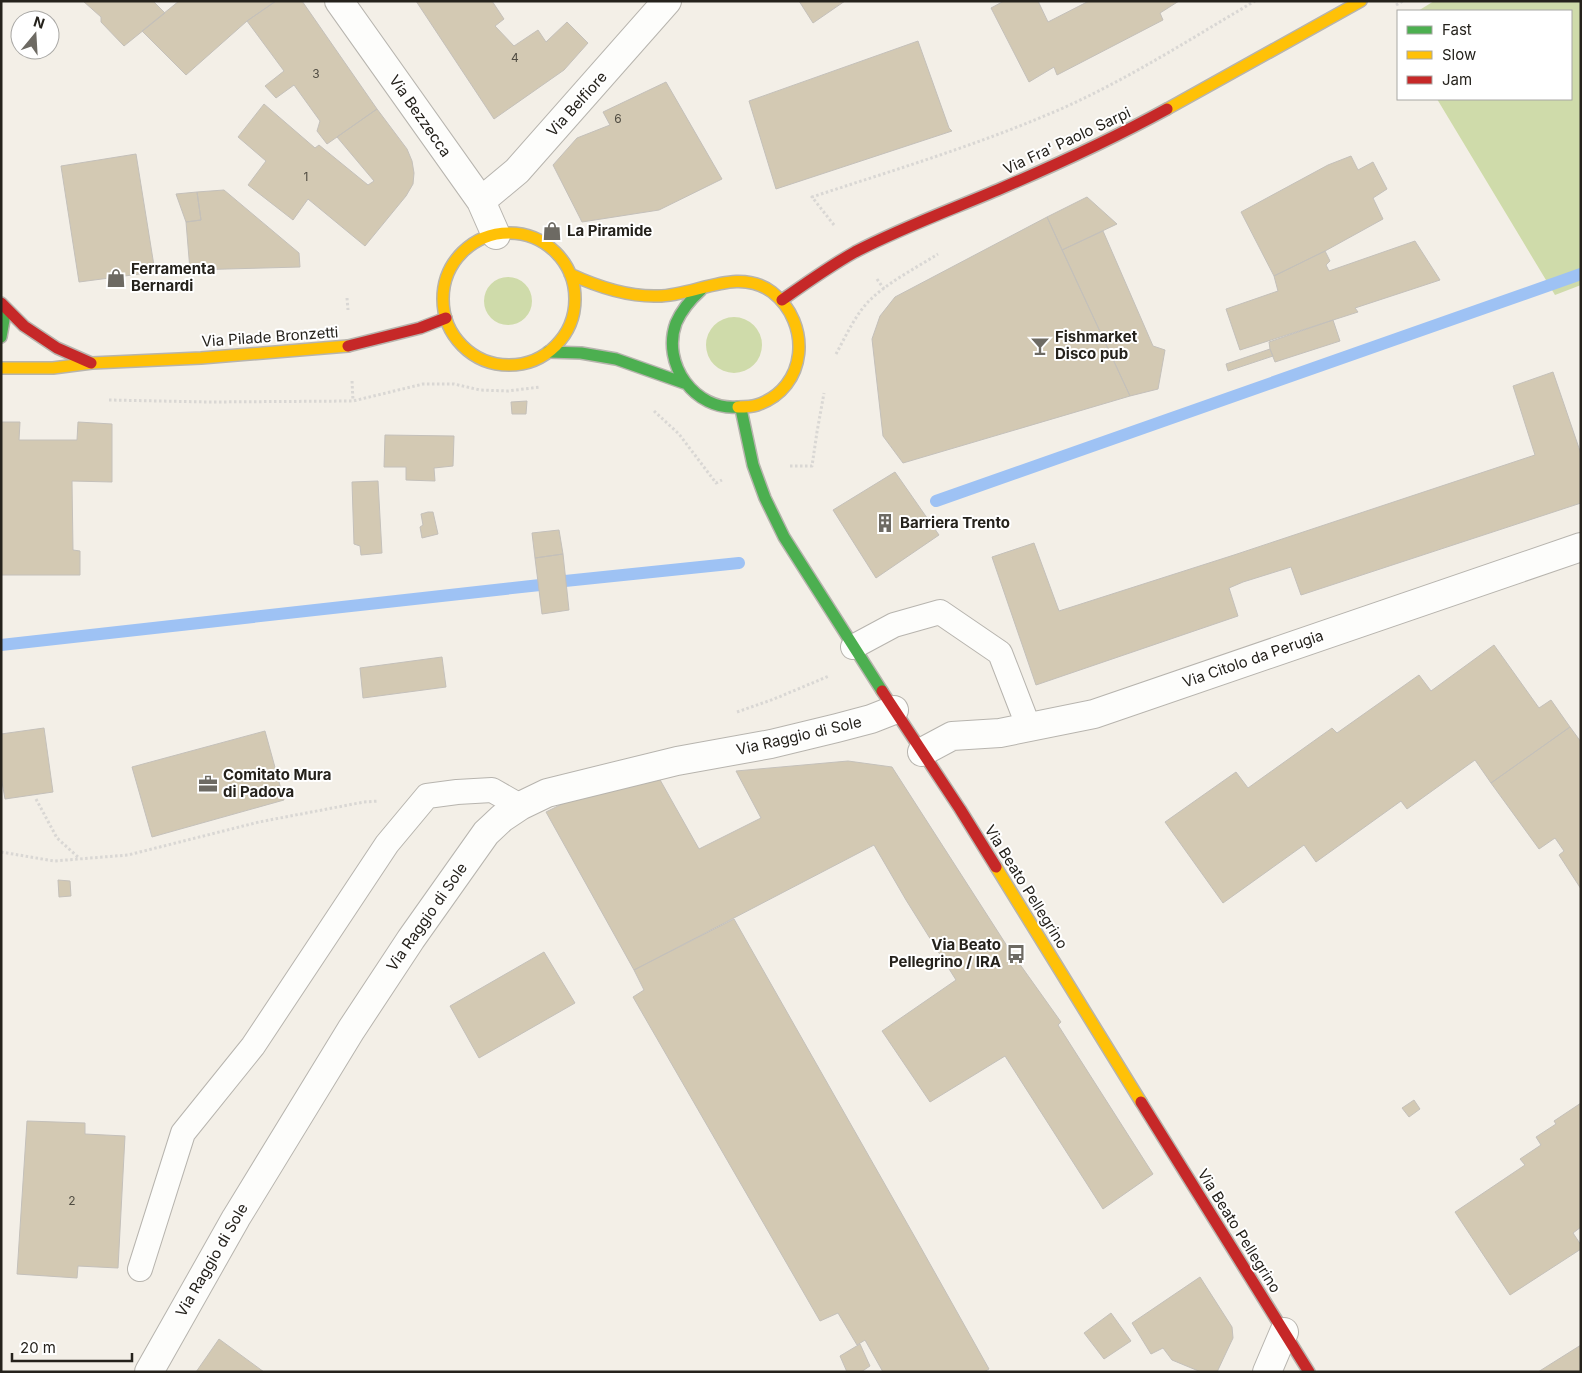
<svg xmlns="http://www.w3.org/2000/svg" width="1582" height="1373" viewBox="0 0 1582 1373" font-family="Inter,sans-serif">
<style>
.green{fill:#cfdbaa}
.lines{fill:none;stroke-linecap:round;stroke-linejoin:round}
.stream{stroke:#9ec2f4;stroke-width:12}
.building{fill:#d3c9b3;stroke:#c4c0ba}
.lane-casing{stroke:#b7b4ae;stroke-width:26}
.street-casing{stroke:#b7b4ae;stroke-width:30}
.fast-casing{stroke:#b7b4ae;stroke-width:14}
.slow-casing{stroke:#b7b4ae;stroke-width:14}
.jam-casing{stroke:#b7b4ae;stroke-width:14}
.path{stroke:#d9d7d4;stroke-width:3;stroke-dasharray:2.5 2.5;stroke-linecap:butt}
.lane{stroke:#fdfdfb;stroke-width:24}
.street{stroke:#fdfdfb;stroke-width:28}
.fast{stroke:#4caf50;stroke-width:11}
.slow{stroke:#ffc107;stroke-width:11}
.jam{stroke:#c62828;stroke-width:11}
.labels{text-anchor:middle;stroke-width:4;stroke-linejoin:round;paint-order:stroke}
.number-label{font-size:12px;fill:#504c42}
.street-label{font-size:15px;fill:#25221c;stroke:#fff}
.poi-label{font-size:15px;font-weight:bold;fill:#25221c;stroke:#fff;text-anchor:start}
</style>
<rect width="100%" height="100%" fill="#f3efe7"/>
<path class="green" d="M1434,1h147v284l-26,10 -118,-196h134v-88h-153z
M484 301a24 24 0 1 1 48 0a24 24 0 1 1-48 0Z
M706 345a28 28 0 1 1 56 0a28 28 0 1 1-56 0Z"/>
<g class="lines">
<path class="stream" d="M936,501l645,-227
M565,581l174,-18
M1,645l539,-60"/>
</g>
<path class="building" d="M83,1h70l12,12 -41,33 -23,-24v-5z
M179,1h97l-29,20 -61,54 -44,-44z
M276,1h26l75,108 -50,35 -10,-13 3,-10 -26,-36 -18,13 -11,-12 19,-15 -37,-50z
M416,1h76l12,18 -9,7 19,20 24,-16 8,12 21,-20 21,21 -24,27 -70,49z
M799,1h46l-32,22z
M1004,1h34l10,21 41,-21h90l-19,12 3,7 -106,55 -3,-8 -25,15 -38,-74z
M918,41l31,87 3,3 -176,58 -27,-88z
M666,82l56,97 -63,31 -77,12 -29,-57 24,-27 33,-13 -7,-13z
M264,104l51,44 4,-3 49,40 6,-4 -37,-44 40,-28 30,40 5,12 2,12 -1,11 -7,12 -41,50 -57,-47 -15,21 -45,-35 18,-24 -28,-24z
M136,154l19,118 -76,10 -18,-116z
M1351,156l7,14 15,-8 14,27 -14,9 10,21 -58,32 -51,25 -33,-64 87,-47z
M224,190l75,63 1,14 -110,3 -4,-48 15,-2 -4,-28z
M197,192l4,28 -15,2 -10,-28z
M1087,197l30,27 -55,26 -15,-33z
M1047,217l83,179 -227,67 -20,-27 -11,-97 8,-23 15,-19z
M1103,231l50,115 12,4 -7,39 -28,7 -68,-146z
M1415,241l25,39 -85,28 3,4 -118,38 -14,-41 52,-18 -4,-15 51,-25 5,10 -4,4 3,6z
M1333,320l7,21 -65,21 -5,-13 -1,-7z
M1270,349l3,7 -45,15 -2,-7z
M1553,372l28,82v49l-280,92 -10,-28 -48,15 -14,6 9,28 -202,69 -44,-128 42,-14 25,68 175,-56 301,-100 -22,-69z
M527,401l-1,13h-14l-1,-12z
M1,422h19l-1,18h58l1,-18 34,2v58l-40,-1 1,69 7,1v24h-79z
M385,435l69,1 -1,30 -19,2 1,13 -29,-1v-13h-22z
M895,472l44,63 -63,43 -43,-68z
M378,481l4,72 -21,2 -1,-9 -6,-2 -2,-62z
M428,512h5l5,22 -16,4 -2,-11 3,-2 -2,-11z
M559,530l4,24 -28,4 -3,-25z
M563,554l6,56 -27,4 -7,-56z
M1494,645l45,63 12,-8 19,27 -79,56 -16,-23 -68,49 -6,-8 -85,61 -12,-17 -81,58 -58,-81 71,-50 12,16 84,-60 5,5 82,-58 12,16z
M442,657l4,30 -83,11 -3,-30z
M1570,727l11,15v147l-22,-34 5,-4 -9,-13 -16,11 -48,-66z
M44,728l9,64 -48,7 -4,-23v-42z
M265,731l19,69 -132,37 -20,-70z
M848,761l44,6 117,182 52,73 -3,3 95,149 -50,35 -98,-153 -75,46 -48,-71 74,-51 -50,-80 -32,-55 -240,125 -88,-158 46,-23 67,-11 40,71 62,-31 -25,-47z
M58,880l12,1 1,15 -12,1z
M734,919l182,320 73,130 -5,3h-101l-18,-32 -8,5 -19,-32 -18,8 -187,-324 11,-7 -10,-20z
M544,952l31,51 -96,55 -29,-52z
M1414,1100l6,9 -11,8 -7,-9z
M1581,1103v124l-8,6 8,12v4l-71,46 -55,-83 70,-47 -5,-6 21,-14 -5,-8 20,-13 -2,-3z
M27,1121l58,2v11l40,2 -7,132 -40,-2 -1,12 -60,-4z
M1200,1277l32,50 1,11 -16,34h-16l-29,-12 -9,-12 -12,6 -19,-31z
M1111,1313l20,28 -27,18 -20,-26z
M219,1339l45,33h-68z
M860,1344l10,22 -9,6h-14l-7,-16z
M1581,1345v27h-43z"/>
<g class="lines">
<g class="lane-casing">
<path id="lane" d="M853,647l41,-22 46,-13 60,41 29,75
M140,1269l43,-136 70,-87 134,-202 40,-48 30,-4 35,-2 28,16"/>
</g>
<g class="street-casing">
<path id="street" d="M339,1l142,200 15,34
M481,201l36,-30 150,-170
M922,752l30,-16 48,-3 94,-19 487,-167
M149,1372l87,-154 115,-188 60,-91 75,-106 16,-15 18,-12 27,-13 130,-32 94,-17 66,-16 34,-9 23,-9
M1267,1372l17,-40"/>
</g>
<g class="fast-casing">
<path id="fast" d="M701,290c-11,10 -19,19 -25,33 -15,41 19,88 62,84
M1,310l3,10 -3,17
M548,352l33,1 35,6 68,24
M741,409l12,56 12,33 19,39 98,154"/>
</g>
<g class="slow-casing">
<path id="slow" d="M1167,109l194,-108
M443 299a66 66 0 1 1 132 0a66 66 0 1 1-132 0Z
M570,274c28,13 57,23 88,22 38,0 79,-30 114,-4 40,31 36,96 -15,113 -6,2 -13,2 -19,2
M1,368h52l39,-5 109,-5 147,-12
M996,867l145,235"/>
</g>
<g class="jam-casing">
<path id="jam" d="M782,300c24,-17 48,-34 73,-48 48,-25 98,-43 147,-64 56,-24 112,-50 165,-79
M1,303l23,23 33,22 34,15
M348,346l72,-18 26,-10
M882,691l78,118 36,58
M1141,1102l168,270"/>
</g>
<path class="path" d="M1396,5l7,-4
M834,225l-22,-28c85,-28 169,-53 251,-89 67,-30 129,-70 192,-107
M877,279l7,10
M347,298l1,12
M836,354c10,-18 20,-41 35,-55 19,-18 45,-31 67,-45
M352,381l1,20
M109,400l100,2 144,-1 70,-17h31l26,6 28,1 32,-4
M654,411l25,23 37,49 6,-3
M790,466h22l5,-34 7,-39
M737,712l37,-13 55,-23
M36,799l21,39 22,20
M1,852l53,9 74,-6 131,-33 105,-20 15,-1"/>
<use href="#lane" class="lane"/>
<use href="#street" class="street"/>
<use href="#fast" class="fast"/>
<use href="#slow" class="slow"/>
<use href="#jam" class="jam"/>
</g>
<defs>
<g id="shop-bare" transform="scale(1.5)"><path d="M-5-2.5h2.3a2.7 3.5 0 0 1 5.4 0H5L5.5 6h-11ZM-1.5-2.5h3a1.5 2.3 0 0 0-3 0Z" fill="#6d6a63" stroke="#fff" stroke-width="2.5" paint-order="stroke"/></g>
<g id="bar-bare" transform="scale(1.5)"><path d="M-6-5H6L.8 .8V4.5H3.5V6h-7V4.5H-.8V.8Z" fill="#6d6a63" stroke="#fff" stroke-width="2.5" paint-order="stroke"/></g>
<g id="building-bare" transform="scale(1.5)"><path d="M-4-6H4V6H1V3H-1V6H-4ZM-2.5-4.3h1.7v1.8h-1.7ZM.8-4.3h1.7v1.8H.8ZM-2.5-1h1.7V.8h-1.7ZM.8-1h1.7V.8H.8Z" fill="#6d6a63" stroke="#fff" stroke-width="2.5" paint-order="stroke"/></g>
<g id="office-bare" transform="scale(1.5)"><path d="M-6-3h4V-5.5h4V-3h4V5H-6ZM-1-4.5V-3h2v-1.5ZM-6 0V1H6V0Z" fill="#6d6a63" stroke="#fff" stroke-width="2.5" paint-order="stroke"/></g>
<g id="bus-bare" transform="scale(1.5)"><path d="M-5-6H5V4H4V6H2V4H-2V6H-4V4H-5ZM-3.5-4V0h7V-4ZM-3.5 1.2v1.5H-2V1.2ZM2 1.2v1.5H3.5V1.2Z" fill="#6d6a63" stroke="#fff" stroke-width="2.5" paint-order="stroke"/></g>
</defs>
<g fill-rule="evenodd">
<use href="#shop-bare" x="552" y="231"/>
<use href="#shop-bare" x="116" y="278"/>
<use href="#bar-bare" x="1040" y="346"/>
<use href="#building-bare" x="885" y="523"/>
<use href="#office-bare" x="208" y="784"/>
<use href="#bus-bare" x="1016" y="954"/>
</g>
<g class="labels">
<g class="number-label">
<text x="515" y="62">4</text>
<text x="316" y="78">3</text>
<text x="618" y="123">6</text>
<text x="306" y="181">1</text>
<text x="72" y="1205">2</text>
</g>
<g class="street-label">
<text transform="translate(577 104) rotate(-48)" y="5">Via Belfiore</text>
<text transform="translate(420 116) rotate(55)" y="5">Via Bezzecca</text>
<text transform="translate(1067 141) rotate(-25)" y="5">Via Fra' Paolo Sarpi</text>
<text transform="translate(270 337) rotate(-4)" y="5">Via Pilade Bronzetti</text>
<text transform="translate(1253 659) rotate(-19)" y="5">Via Citolo da Perugia</text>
<text transform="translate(799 736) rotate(-13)" y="5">Via Raggio di Sole</text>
<text transform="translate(1026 887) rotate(58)" y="5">Via Beato Pellegrino</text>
<text transform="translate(427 917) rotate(-55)" y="5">Via Raggio di Sole</text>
<text transform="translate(1239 1231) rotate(58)" y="5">Via Beato Pellegrino</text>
<text transform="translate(212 1260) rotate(-60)" y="5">Via Raggio di Sole</text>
</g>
<g class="poi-label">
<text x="567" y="236">La Piramide</text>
<text x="131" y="274">Ferramenta<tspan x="131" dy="17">Bernardi</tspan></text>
<text x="1055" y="342">Fishmarket<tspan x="1055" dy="17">Disco pub</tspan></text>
<text x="900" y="528">Barriera Trento</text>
<text x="223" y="780">Comitato Mura<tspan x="223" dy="17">di Padova</tspan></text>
<text x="1001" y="950" text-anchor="end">Via Beato<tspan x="1001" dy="17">Pellegrino / IRA</tspan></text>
</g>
</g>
<rect width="1582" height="1373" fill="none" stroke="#25221c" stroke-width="5"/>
<rect x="1397" y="10" width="175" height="90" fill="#ffffff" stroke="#a8a7a4"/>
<rect x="1407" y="26" width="25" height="8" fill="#4caf50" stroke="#a8a7a4"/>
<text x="1442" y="35" font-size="15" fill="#25221c">Fast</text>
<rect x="1407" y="51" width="25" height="8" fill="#ffc107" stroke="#a8a7a4"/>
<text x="1442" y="60" font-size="15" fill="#25221c">Slow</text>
<rect x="1407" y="76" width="25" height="8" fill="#c62828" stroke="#a8a7a4"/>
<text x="1442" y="85" font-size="15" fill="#25221c">Jam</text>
<g transform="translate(35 35) rotate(18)"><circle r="24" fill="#ffffff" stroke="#a8a7a4"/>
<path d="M0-4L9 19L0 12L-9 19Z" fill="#6d6a63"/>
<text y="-8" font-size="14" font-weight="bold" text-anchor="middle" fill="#25221c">N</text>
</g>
<path d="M12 1353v8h120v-8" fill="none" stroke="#25221c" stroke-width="2.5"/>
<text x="20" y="1353" font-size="15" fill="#25221c" stroke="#ffffff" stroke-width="4" paint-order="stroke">20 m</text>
</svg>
